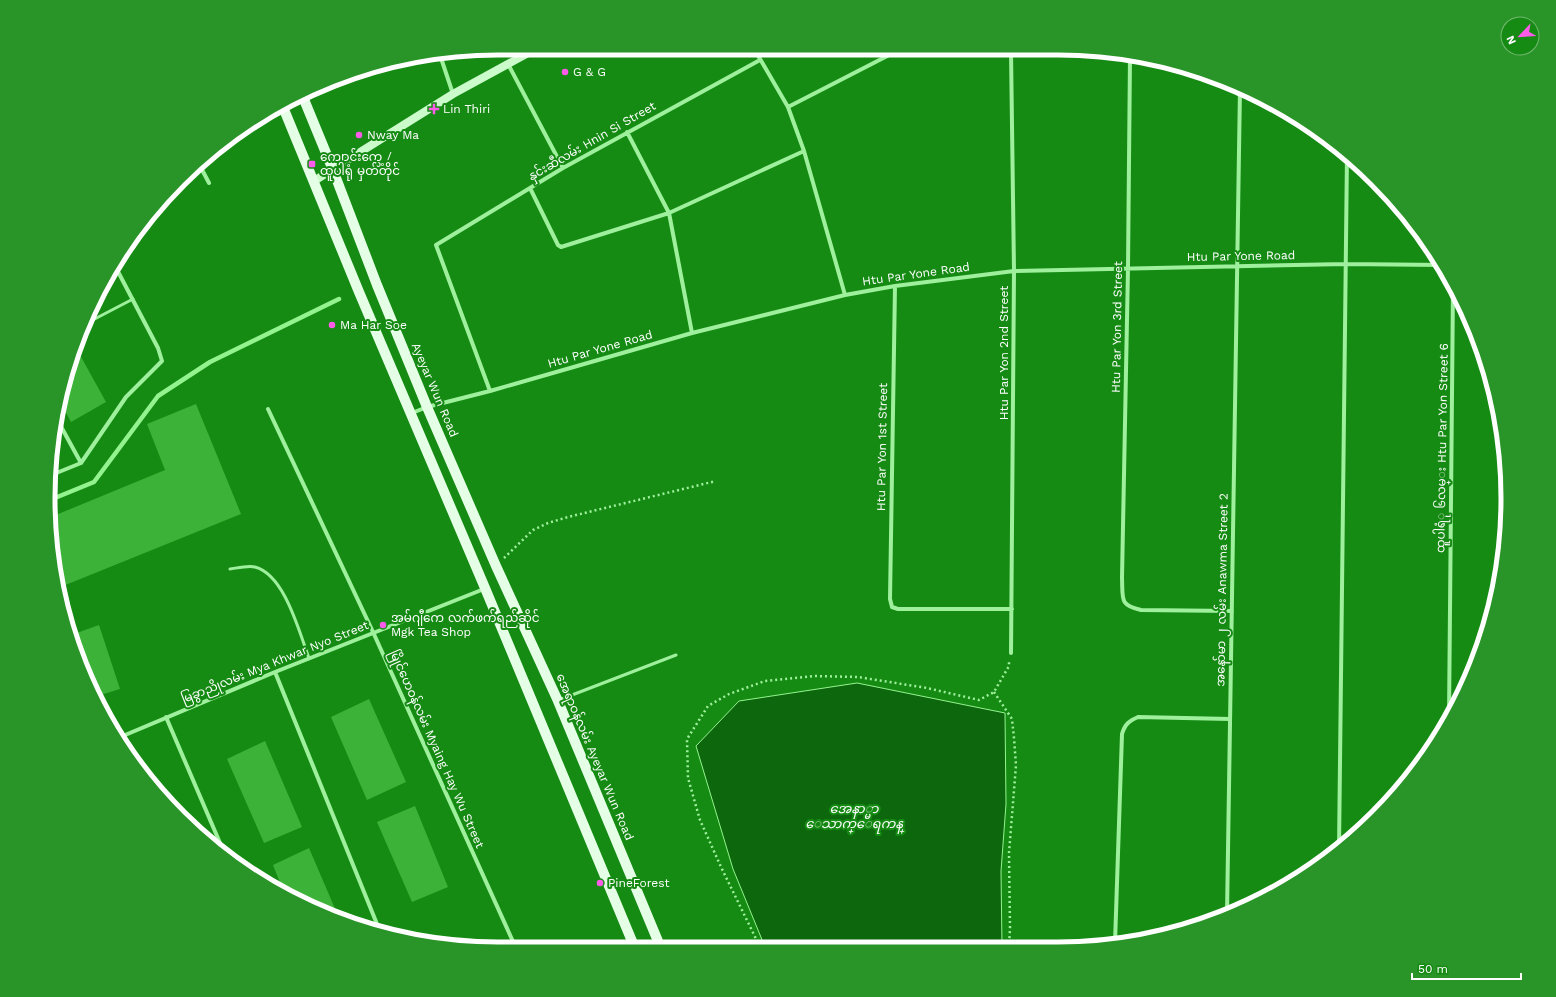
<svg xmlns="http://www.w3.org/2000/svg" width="1556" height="997" viewBox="0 0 1556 997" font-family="'Work Sans','Noto Sans Myanmar',sans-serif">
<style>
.water{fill:#0d680d;stroke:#93f38e}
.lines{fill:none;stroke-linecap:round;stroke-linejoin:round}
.stream{stroke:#93f38e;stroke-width:4.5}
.building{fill:#3cb238}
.path{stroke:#9ff09d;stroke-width:2.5;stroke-dasharray:2 3;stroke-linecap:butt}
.service{stroke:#9ff09d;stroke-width:3}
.minor{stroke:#9ff09d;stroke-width:4}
.secondary{stroke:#cbfbcb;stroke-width:8}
.primary{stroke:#e5ffe6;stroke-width:10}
.poi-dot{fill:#ff5bea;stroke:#168b14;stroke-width:1.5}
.labels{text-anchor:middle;stroke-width:4;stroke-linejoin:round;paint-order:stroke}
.poi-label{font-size:12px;fill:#fff;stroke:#168b14;text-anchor:start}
.street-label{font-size:12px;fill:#fff;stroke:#168b14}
.water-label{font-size:13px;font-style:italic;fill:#fff;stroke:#168b14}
.rim{fill:none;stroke:#fff;stroke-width:5}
</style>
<rect width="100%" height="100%" fill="#168b14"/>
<path class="water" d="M857,683l148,30 1,91 -5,67 1,77 -237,-1 -32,-78 -37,-123 43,-45z"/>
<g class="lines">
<path class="stream" d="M50,500l44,-18 64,-86 52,-34 129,-63"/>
</g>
<path class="building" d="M75,346l31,56 -35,20 -9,-17 10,-52z
M196,404l45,110 -183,74 -6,-31 -1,-40 114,-47 -18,-46z
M99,625l21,64 -26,8 -23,-62z
M369,699l37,83 -39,18 -36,-83z
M265,741l37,86 -38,16 -37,-84z
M415,806l33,81 -36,15 -35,-80z
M309,848l30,70 -13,-3 -43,-25 -10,-25z"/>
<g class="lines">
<path class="path" d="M504,558l29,-28 15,-7 20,-6 148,-36
M994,692l18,27 2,19 2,27 -7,88 1,75 -1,20
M760,947l-39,-80 -21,-47 -12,-42 -1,-39 21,-33 21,-12 36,-13 49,-5 44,1 69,11 52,12 15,-8 15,-26v-4"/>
<path class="service" d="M85,324l48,-25
M230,569c7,-1 19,-4 25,-2 30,8 44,65 54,91
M559,700l117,-45"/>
<path class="minor" d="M439,52l14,42
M756,52l32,55 16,44 41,144
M1130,56l-2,212 -6,310c1,21 -3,27 19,32l91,1
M508,64l55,104
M788,107l107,-55
M627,132l42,81 23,120
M199,164l10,19
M530,188l28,57 3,2 108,-34 135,-62
M895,286l-5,313 2,8 6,2h114
M490,391l-54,-146 127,-77 197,-108
M268,409l105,223 142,314
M412,413l15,-6 63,-16 202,-58 153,-38 50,-9 119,-15 332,-7 96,1
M58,421l23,42
M49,476l32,-13 45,-66 36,-36 -4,-13 -44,-84
M1011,653l3,-382 -3,-219
M275,672l104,257
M166,717l60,140
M1449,717l4,-431
M118,738l157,-66 209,-83
M1339,849l8,-694
M1227,914l13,-826
M1115,943l7,-209c3,-10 7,-13 16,-17l92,2"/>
<path class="secondary" d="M314,181l139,-87 77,-42"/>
<path class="primary" d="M303,97l30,73 44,115 50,122 69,159 62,135 102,245
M283,107l76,185 126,296 149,358"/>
</g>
<g class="poi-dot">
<circle cx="565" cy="72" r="4"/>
<path d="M432 103h4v4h4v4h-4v4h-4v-4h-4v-4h4z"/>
<circle cx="359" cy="135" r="4"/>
<rect x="308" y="160" width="8" height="8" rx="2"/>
<circle cx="332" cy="325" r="4"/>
<circle cx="383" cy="625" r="4"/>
<circle cx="600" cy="883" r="4"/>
</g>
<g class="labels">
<g class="poi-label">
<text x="573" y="76">G &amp; G</text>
<text x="443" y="113">Lin Thiri</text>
<text x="367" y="139">Nway Ma</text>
<text x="320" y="161">ကျောင်းကွေ့ /<tspan x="320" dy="14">ထူပါရုံ မှတ်တိုင်</tspan></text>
<text x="340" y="329">Ma Har Soe</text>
<text x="391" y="622">အမ်ဂျီကေ လက်ဖက်ရည်ဆိုင်<tspan x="391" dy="14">Mgk Tea Shop</tspan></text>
<text x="608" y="887">PineForest</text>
</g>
<g class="street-label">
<text transform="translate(592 141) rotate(-30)" y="4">နှင်းဆီလမ်း Hnin Si Street</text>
<text transform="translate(1241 256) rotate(-1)" y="4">Htu Par Yone Road</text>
<text transform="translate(916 274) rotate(-8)" y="4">Htu Par Yone Road</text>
<text transform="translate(1117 327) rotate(-89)" y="4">Htu Par Yon 3rd Street</text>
<text transform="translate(600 349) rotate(-16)" y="4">Htu Par Yone Road</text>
<text transform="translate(1004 353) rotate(-90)" y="4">Htu Par Yon 2nd Street</text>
<text transform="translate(435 390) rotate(67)" y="4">Ayeyar Wun Road</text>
<text transform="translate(882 447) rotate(-89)" y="4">Htu Par Yon 1st Street</text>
<text transform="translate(1442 448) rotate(-89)" y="4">ထူပါရံု ၆လမ္း Htu Par Yon Street 6</text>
<text transform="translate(1222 590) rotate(-89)" y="4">အနော်မာ ၂ လမ်း Anawma Street 2</text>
<text transform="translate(275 662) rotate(-22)" y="4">မြခွာညိုလမ်း Mya Khwar Nyo Street</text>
<text transform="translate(437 749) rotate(66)" y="4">မြိုင်ဟေဝန်လမ်း Myaing Hay Wu Street</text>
<text transform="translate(595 757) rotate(67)" y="4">အေရာဝန်လမ်း Ayeyar Wun Road</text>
</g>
<g class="water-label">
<text x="854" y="813">အေနာ္မာ<tspan x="854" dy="15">ေသာက္ေရကန္</tspan></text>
</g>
</g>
<path d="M0 0H1556V997H0ZM498 55H1058A443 443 0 0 1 1501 498V499A443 443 0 0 1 1058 942H498A443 443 0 0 1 55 499V498A443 443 0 0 1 498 55Z" fill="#299427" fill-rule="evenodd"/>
<path class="rim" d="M498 55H1058A443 443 0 0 1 1501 498V499A443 443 0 0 1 1058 942H498A443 443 0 0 1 55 499V498A443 443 0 0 1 498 55Z"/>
<g transform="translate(1520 36) rotate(245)"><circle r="19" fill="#168b14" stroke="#73b972"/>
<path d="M0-3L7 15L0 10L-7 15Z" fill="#ff5bea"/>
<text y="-6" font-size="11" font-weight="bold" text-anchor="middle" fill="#ffffff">N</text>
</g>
<path d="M1412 973v6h109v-6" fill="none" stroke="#ffffff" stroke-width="2"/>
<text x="1418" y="973" font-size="12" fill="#ffffff" stroke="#168b14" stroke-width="3" paint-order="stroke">50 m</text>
</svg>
